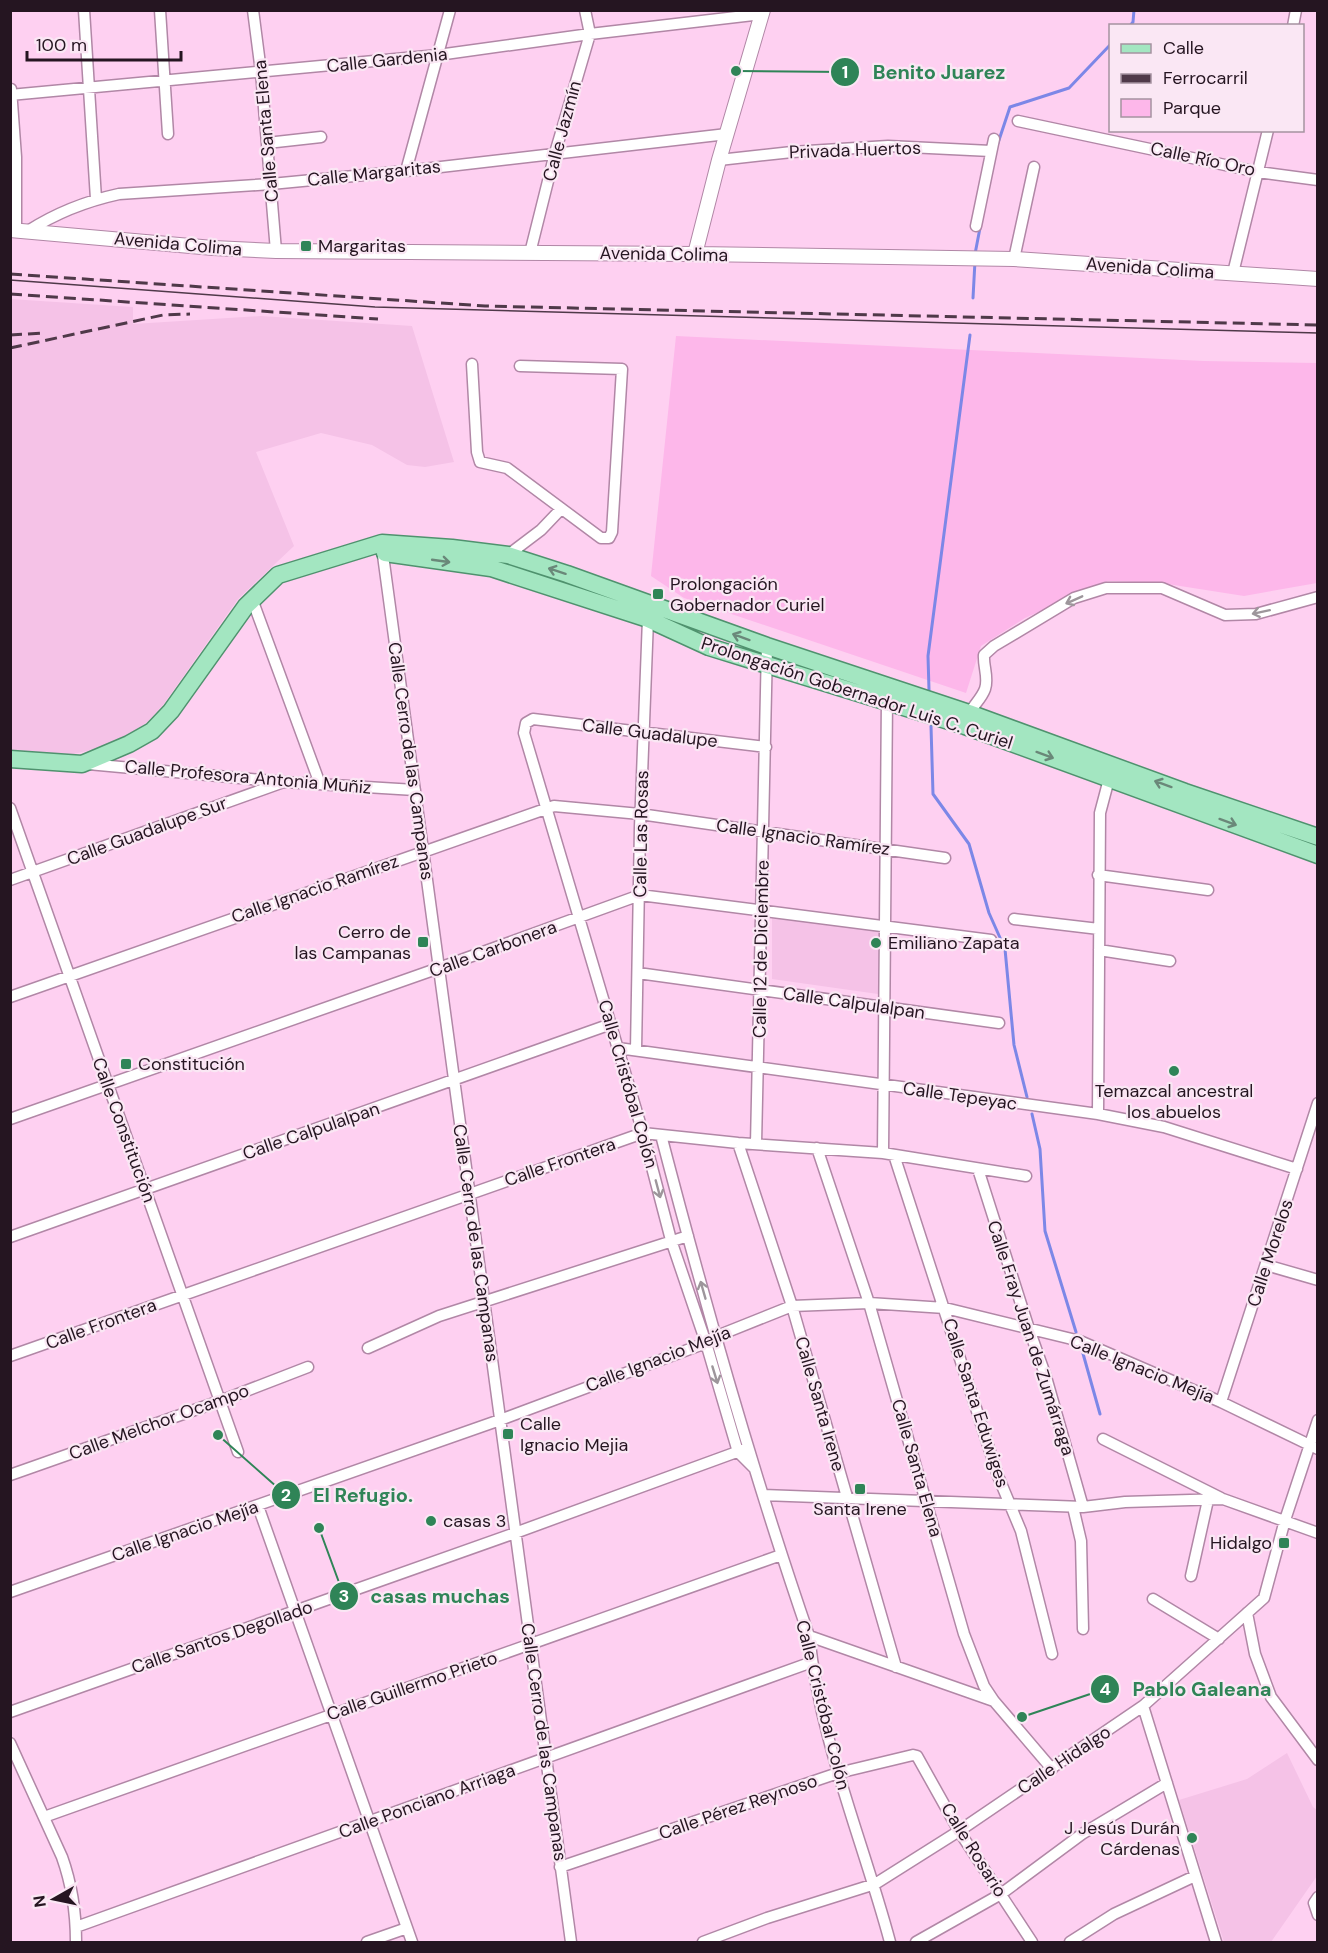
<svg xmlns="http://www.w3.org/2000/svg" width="1328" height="1953" viewBox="0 0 1328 1953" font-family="'DM Sans',sans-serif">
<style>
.built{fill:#f5c2e7}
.green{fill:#fdb7ea}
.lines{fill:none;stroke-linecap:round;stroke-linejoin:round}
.stream{stroke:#7c87e7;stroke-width:3}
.minor-casing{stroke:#b187a6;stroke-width:13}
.tertiary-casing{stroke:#b187a6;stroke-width:16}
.primary-casing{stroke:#4f926e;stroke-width:19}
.minor{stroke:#fff;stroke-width:10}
.tertiary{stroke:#fff;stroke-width:14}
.primary{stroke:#a3e6c1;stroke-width:16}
.tram{stroke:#4f3949;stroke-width:1.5}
.rail{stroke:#4f3949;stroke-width:3;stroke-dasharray:12 6;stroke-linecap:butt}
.oneway{stroke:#6a8879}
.oneway2{stroke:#9d969b}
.poi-dot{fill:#2f8457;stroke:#fae7f4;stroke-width:2}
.labels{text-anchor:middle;stroke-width:4.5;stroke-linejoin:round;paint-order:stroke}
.street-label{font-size:18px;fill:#251521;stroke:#fae7f4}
.poi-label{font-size:18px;fill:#251521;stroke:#fae7f4;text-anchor:start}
.leader{fill:none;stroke:#2f8457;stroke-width:2}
.callout-dot{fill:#2f8457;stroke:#fae7f4;stroke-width:2}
.mark-label{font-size:18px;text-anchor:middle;font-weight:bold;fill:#fff}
.callout-label{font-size:20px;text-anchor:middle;font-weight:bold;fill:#2f8457;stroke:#fae7f4;stroke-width:4.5;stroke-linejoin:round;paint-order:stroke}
</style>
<rect width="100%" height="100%" fill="#fed0f1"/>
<path class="built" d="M10,299l123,8v17l128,-8 151,10 42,136 -29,5 -18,-2 -35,-20 -51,-12 -65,19 38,94 -56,53 -75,106 -16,17 -17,12 -26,13 -35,8 -58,-4z
M772,917l107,14 -1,63 -106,-15z
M1287,1753l26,54 4,3v66l-46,66h-47l-45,-142 68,-21z"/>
<path class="green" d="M676,336l528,25 113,2v220l-73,13 -83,-13 -53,-2 -83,37 -44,28 -15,47 -282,-95 -33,-22z"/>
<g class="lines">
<path class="stream" d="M1130,26l3,-4 1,-12
M998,143l12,-36 59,-19 41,-43
M975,254l5,-26
M973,298l2,-37
M929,690l-1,-34 42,-321
M931,726l2,68 36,50 20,69 16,36 9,96 13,52
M1032,1114l8,35 5,82 31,101
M1082,1350l18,64"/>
<g class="minor-casing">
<path id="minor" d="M84,10l12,189
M160,10l8,124
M253,10l8,62 15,179
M1293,26l3,-16
M11,89l5,68v73
M10,95l428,-40 152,-21 172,-20
M1018,121l240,51 60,8
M267,143l54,-6
M719,160l73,-8 96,-6 103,5
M406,171l44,-161
M976,226l18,-87
M28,231c28,-18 59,-30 91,-37l152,-10 135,-13 321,-37
M530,253l25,-100 35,-119 -5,-24
M1014,259l20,-92
M1233,273l35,-143
M472,364l5,88 3,10 27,6 94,70h8l3,-6 10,-163 -102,-3
M382,548l189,1394
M508,555l33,-25 20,-21
M252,599l68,185
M967,718c4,-11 14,-18 18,-29 4,-11 -2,-23 -1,-34l10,-9 80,-48 32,-10h56l63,27 31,-1 62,-17
M88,764l196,18 131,8
M10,808l228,644
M1098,875l110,15
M10,880l271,-97
M1014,919l85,10
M1099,950l71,11
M638,973l361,50
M10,997l544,-191 86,8 305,44
M618,1048l480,66 66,13 133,42
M636,1050l4,-223 8,-208
M1098,1114l2,-301 9,-34
M10,1119l429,-151 201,-73 351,45
M661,1135c44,169 91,336 148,501 11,105 54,205 81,306
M738,1143l54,163 104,361
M756,1144l11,-498
M817,1148l52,155 95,331 20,52 10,15 58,68
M883,1153l4,-455
M894,1155l104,321 23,55 31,123
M978,1169l51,160 17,48 37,130
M10,1237l601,-213
M1266,1265l52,15
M368,1348l71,-32 249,-80
M10,1356l633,-223 95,10 145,10 143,23
M1221,1402l97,-299
M1103,1439l118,59
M754,1468l-16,-16 -32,-109 -35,-103 -28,-107 -119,-400 2,-10 7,-4 233,28
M10,1475l210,-74 88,-34
M763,1495l320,12 42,-5 98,-3 95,34
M258,1506l154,436
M1073,1507l8,34 2,88
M1191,1576l17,-76
M10,1592l490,-172 206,-77 11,-7 75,-30 77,-3 76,5 135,33 141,61 97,47
M1153,1599l66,40
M1247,1613l8,41 16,43 47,63
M809,1636l185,65
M1143,1706l73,236
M10,1712l505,-179 230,-84
M10,1743l52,114c10,28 14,56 14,85
M44,1817l737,-262
M560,1867l278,-94 75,-18 4,1 42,75 73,111
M1318,1897l-4,6 4,12
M76,1927l736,-265
M367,1942l40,-14
M703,1942l64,-24 108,-34 84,-53 184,-125 121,-108 21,-78 33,-100
M916,1942l85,-48 81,-60 85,-51
M1070,1942l44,-28 81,-38"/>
</g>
<g class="tertiary-casing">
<path id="tertiary" d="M10,230l203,18 63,3 419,3 319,5 304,20
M695,254l24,-94 44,-150"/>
</g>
<g class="primary-casing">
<path id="primary" d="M385,553l106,15 157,51 61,28 256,79 353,129
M10,759l72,5 47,-20 23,-13 19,-20 75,-105 32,-31 104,-32 70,5 56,7 59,19 200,72 202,67 216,79 133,45"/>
</g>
<use href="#minor" class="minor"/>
<use href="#tertiary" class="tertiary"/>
<use href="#primary" class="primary"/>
<path class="tram" d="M10,280l365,27 943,26"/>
<path class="rail" d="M10,274l475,32 833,19
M10,294l368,25
M10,335l33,-2
M10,348l153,-33 27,-1"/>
</g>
<defs><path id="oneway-shaft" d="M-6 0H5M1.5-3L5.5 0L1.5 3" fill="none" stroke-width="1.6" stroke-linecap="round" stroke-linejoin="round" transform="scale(1.5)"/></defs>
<g class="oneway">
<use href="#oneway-shaft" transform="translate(441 561) rotate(8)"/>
<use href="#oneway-shaft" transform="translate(557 571) rotate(-162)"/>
<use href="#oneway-shaft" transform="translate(741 637) rotate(-160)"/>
<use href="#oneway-shaft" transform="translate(1045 755) rotate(20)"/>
<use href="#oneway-shaft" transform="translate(1163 784) rotate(-160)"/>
<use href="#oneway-shaft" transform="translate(1228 822) rotate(20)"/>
</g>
<g class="oneway2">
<use href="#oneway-shaft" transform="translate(1074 600) rotate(156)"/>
<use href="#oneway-shaft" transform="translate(1261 612) rotate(168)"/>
<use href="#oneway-shaft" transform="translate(658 1189) rotate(75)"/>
<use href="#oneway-shaft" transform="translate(703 1290) rotate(-106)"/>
<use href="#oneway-shaft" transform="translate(715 1375) rotate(73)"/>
</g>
<g class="poi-dot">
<rect x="300" y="240" width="12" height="12" rx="3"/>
<rect x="652" y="588" width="12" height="12" rx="3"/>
<rect x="417" y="936" width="12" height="12" rx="3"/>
<circle cx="876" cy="943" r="6"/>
<rect x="120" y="1058" width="12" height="12" rx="3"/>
<circle cx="1174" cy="1071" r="6"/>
<rect x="502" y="1428" width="12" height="12" rx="3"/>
<rect x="854" y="1483" width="12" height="12" rx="3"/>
<circle cx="431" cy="1521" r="6"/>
<rect x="1278" y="1537" width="12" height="12" rx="3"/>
<circle cx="1192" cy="1838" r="6"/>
</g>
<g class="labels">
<g class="street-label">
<text transform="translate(387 60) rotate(-6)" y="6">Calle Gardenia</text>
<text transform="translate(266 131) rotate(-95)" y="6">Calle Santa Elena</text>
<text transform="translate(562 131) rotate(-75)" y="6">Calle Jazmín</text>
<text transform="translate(855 150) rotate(-2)" y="6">Privada Huertos</text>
<text transform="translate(1203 159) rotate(12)" y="6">Calle Río Oro</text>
<text transform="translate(374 173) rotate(-6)" y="6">Calle Margaritas</text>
<text transform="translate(178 244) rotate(5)" y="6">Avenida Colima</text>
<text transform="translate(664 254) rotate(1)" y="6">Avenida Colima</text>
<text transform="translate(1150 268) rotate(4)" y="6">Avenida Colima</text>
<text transform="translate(857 693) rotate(18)" y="6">Prolongación Gobernador Luis C. Curiel</text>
<text transform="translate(650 733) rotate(7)" y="6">Calle Guadalupe</text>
<text transform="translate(411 761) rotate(82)" y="6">Calle Cerro de las Campanas</text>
<text transform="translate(248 777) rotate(5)" y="6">Calle Profesora Antonia Muñiz</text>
<text transform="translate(147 831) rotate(-20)" y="6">Calle Guadalupe Sur</text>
<text transform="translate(641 834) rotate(-89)" y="6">Calle Las Rosas</text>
<text transform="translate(803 837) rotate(8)" y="6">Calle Ignacio Ramírez</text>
<text transform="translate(315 889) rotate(-19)" y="6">Calle Ignacio Ramírez</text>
<text transform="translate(493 949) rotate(-20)" y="6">Calle Carbonera</text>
<text transform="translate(761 949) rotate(-89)" y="6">Calle 12 de Diciembre</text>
<text transform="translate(854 1003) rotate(8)" y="6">Calle Calpulalpan</text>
<text transform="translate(628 1084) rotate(74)" y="6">Calle Cristóbal Colón</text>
<text transform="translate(960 1096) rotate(8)" y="6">Calle Tepeyac</text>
<text transform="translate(124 1130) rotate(70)" y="6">Calle Constitución</text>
<text transform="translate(311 1131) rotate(-19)" y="6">Calle Calpulalpan</text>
<text transform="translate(560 1162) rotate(-19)" y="6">Calle Frontera</text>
<text transform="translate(476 1243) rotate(82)" y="6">Calle Cerro de las Campanas</text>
<text transform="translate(1270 1253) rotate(-72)" y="6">Calle Morelos</text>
<text transform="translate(101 1324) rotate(-20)" y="6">Calle Frontera</text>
<text transform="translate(1031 1338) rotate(72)" y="6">Calle Fray Juan de Zumárraga</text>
<text transform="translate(658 1359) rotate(-21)" y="6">Calle Ignacio Mejía</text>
<text transform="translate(1142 1369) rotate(22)" y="6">Calle Ignacio Mejía</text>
<text transform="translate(976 1403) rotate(72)" y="6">Calle Santa Eduwiges</text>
<text transform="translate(820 1404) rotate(74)" y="6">Calle Santa Irene</text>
<text transform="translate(159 1422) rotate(-20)" y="6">Calle Melchor Ocampo</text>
<text transform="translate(917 1468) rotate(74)" y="6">Calle Santa Elena</text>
<text transform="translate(185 1531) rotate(-19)" y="6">Calle Ignacio Mejía</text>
<text transform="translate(222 1637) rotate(-19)" y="6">Calle Santos Degollado</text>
<text transform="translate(412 1686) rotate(-19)" y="6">Calle Guillermo Prieto</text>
<text transform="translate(823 1705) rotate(76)" y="6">Calle Cristóbal Colón</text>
<text transform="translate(544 1742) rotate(82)" y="6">Calle Cerro de las Campanas</text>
<text transform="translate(1064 1760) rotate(-34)" y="6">Calle Hidalgo</text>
<text transform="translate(427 1801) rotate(-20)" y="6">Calle Ponciano Arriaga</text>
<text transform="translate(738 1807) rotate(-19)" y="6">Calle Pérez Reynoso</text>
<text transform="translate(974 1850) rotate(58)" y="6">Calle Rosario</text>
</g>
<g class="poi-label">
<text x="318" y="252">Margaritas</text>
<text x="670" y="590">Prolongación<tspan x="670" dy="21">Gobernador Curiel</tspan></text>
<text x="411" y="938" text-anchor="end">Cerro de<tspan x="411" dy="21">las Campanas</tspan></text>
<text x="888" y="949">Emiliano Zapata</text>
<text x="138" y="1070">Constitución</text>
<text x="1174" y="1097" text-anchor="middle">Temazcal ancestral<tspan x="1174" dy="21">los abuelos</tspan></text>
<text x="520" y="1430">Calle<tspan x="520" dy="21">Ignacio Mejia</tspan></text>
<text x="860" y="1515" text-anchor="middle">Santa Irene</text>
<text x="443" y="1527">casas 3</text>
<text x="1272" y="1549" text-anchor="end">Hidalgo</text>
<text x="1180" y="1834" text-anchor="end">J Jesús Durán<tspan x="1180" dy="21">Cárdenas</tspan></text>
</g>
</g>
<path class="leader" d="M736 71L845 72M218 1435L286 1495M319 1528L344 1596M1022 1717L1105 1689"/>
<g class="callout-dot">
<circle cx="736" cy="71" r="6"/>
<circle cx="218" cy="1435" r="6"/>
<circle cx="319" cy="1528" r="6"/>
<circle cx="1022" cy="1717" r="6"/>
<circle cx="845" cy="72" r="15"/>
<circle cx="286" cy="1495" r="15"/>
<circle cx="344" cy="1596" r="15"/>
<circle cx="1105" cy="1689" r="15"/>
</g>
<g class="mark-label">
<text x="845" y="78">1</text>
<text x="286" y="1501">2</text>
<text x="344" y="1602">3</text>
<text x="1105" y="1695">4</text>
</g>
<g class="callout-label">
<text x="939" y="79">Benito Juarez</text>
<text x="363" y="1502">El Refugio.</text>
<text x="440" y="1603">casas muchas</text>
<text x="1202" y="1696">Pablo Galeana</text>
</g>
<rect width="1328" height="1953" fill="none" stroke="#251521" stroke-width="24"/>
<rect x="1109" y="24" width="195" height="108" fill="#fae7f4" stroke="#a593a0" stroke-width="1.5"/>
<rect x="1121" y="44" width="30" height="9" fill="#a3e6c1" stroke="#a593a0" stroke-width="1.5"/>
<text x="1163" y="54" font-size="18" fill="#251521">Calle</text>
<rect x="1121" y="74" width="30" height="9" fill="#4f3949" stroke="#a593a0" stroke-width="1.5"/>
<text x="1163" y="84" font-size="18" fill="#251521">Ferrocarril</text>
<rect x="1121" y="99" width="30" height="18" fill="#fdb7ea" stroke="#a593a0" stroke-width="1.5"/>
<text x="1163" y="114" font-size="18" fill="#251521">Parque</text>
<g transform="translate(54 1899) rotate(261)" stroke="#fae7f4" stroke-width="4.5" paint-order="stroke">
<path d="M0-4.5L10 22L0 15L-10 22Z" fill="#251521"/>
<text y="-9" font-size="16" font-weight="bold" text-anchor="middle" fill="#251521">N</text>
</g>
<path d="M27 51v9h154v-9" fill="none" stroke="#251521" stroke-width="3"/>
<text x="36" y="51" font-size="18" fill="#251521" stroke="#fae7f4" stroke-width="4.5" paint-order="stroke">100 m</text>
</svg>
